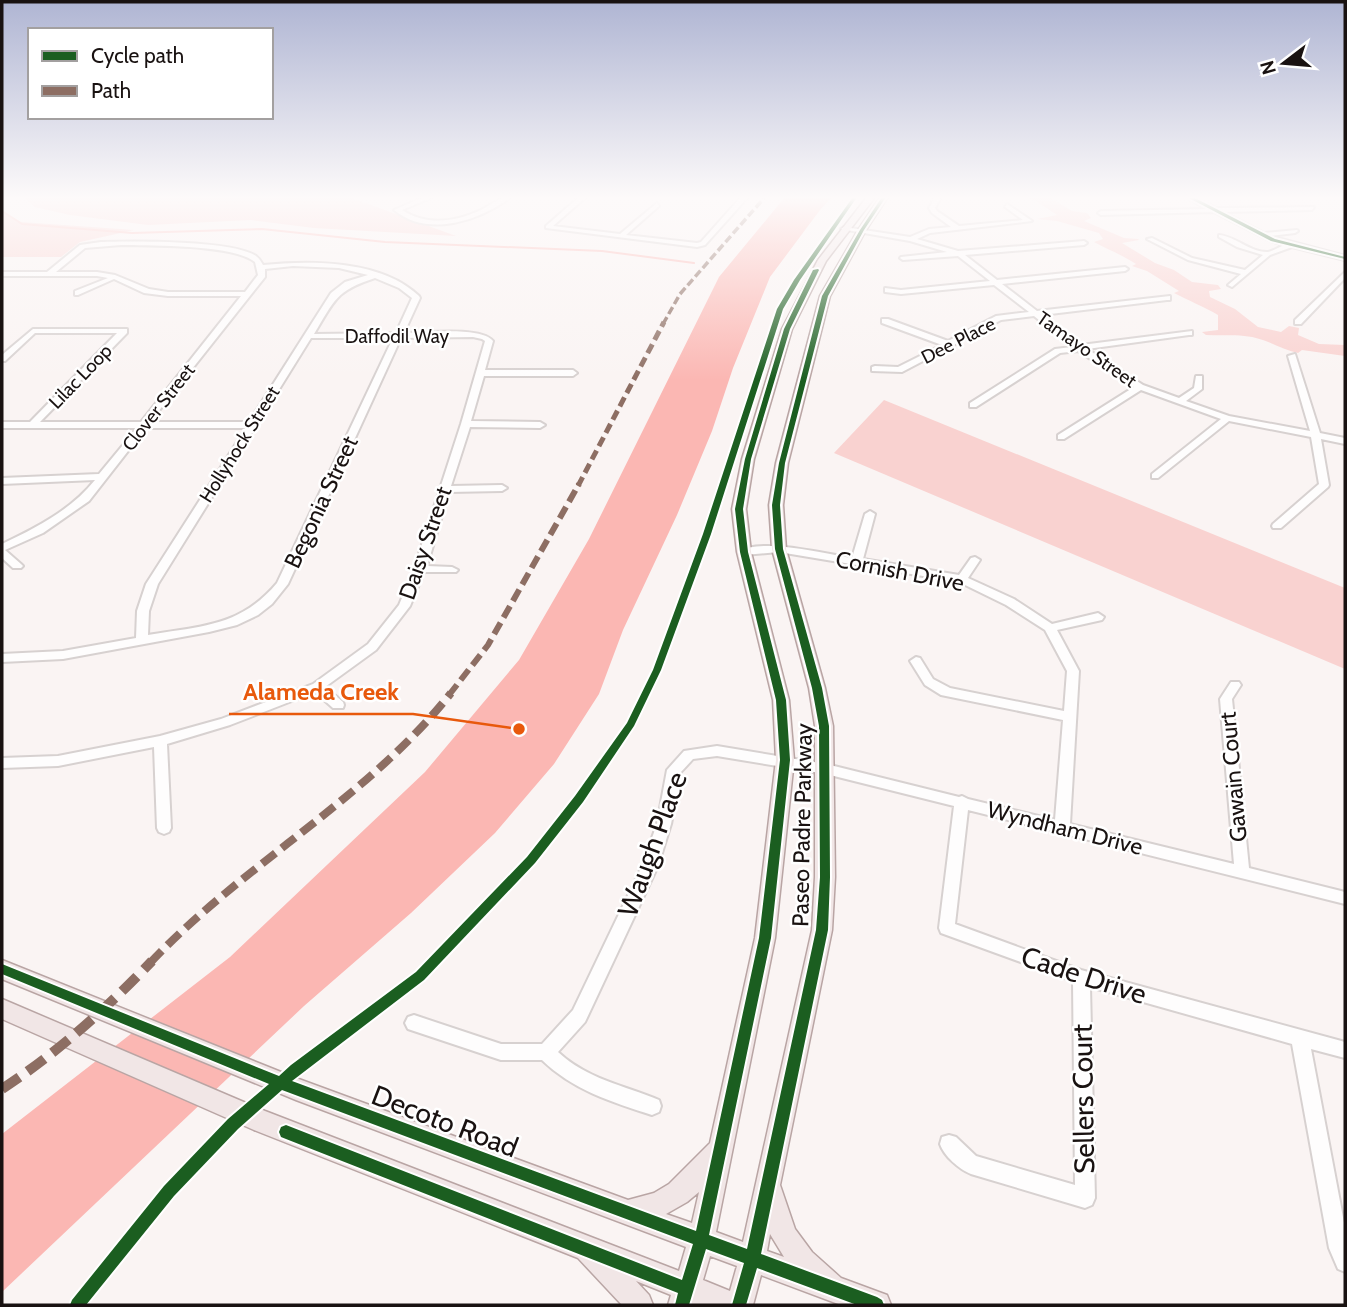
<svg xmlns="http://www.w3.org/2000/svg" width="1347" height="1307" viewBox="0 0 1347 1307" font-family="Cabin,sans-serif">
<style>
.green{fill:#f9d2d0}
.water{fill:#fbb7b3}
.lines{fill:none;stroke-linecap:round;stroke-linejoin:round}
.stream{stroke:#fbb7b3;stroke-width:2}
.minor-casing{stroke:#d7d1d0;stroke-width:4}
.major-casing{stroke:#b9a5a4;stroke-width:3}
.minor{fill:#fefdfd;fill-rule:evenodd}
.major{fill:#f1e6e6;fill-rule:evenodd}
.quiet-far4{stroke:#8d6e63;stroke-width:3.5;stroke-dasharray:8 3.5;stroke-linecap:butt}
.quiet-far3{stroke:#8d6e63;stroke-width:5;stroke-dasharray:10 5;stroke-linecap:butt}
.quiet-far2{stroke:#8d6e63;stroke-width:6;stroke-dasharray:13 6;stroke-linecap:butt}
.quiet-far1{stroke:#8d6e63;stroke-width:8;stroke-dasharray:17 8;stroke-linecap:butt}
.quiet{stroke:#8d6e63;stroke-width:10;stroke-dasharray:21 10;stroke-linecap:butt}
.cycleway-casing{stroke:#fff;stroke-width:4}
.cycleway{fill:#1b5e20;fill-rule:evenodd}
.labels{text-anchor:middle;stroke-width:5;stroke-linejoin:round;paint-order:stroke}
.far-street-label{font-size:19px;fill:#191211;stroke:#fff}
.street-label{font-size:23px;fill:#191211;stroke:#fff}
.near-street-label{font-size:28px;fill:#191211;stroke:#fff}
.leader{fill:none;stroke:#e8590c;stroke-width:2.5}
.callout-dot{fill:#e8590c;stroke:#fff;stroke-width:2.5}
.callout-label{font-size:24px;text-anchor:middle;font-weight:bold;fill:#e8590c;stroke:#fff;stroke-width:5;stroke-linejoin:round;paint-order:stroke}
</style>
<rect width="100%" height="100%" fill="#faf4f3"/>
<path class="green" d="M23,197h326l107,39 -142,-8 -63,-8 -103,5 -78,-10 -35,-8z
M1025,197h24l23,14 15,2 4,5 -7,3 40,17 14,1 1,1 -17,3 33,20 19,7 18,12 26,3 3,4 -12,2 1,6 25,12 23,18 23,5 8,-6 10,2 -1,7 21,9 26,1v11l-43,-6 -4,3c-15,-3 -26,-11 -42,-15 -15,-4 -34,-2 -50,-3l-4,-3 16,-2v-15c-15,-9 -29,-14 -44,-22l5,-2 -32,-20 -15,-5 4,-2c-14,-9 -29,-15 -42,-22l9,-3 -4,-6 -42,-12 -20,-2 20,-4 -21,-14z
M2,211l19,11 113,8 -54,12 -19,15h-59z
M884,400l461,188v81l-511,-216z"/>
<path class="water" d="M785,197h47l-12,13 -50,67 -37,91 -21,63 -35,84 -54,115 -24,64 -45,70 -59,69 -84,80 -107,93 -302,286v-158l228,-177 195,-185 94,-112 70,-121 130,-262z"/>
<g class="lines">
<path class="stream" d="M2,211l20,13 110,9 130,-4 123,13 217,9 92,12"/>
<g class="minor-casing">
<path id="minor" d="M424,197h9l-31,13c24,16 53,12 79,0 10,-5 19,-13 30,-13 -32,24 -83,41 -117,13z
M579,197h7l-33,29 67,8 37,-31 2,3 -33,29 71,8 4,-1 40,-45h7l-43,48 -8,2 -151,-19v-2z
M935,197h6l-6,11 2,3 22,15 64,-6 -18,-13 2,-3 25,17 -102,12 -13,6 41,12 126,-10 3,2 -3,2 -119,10 32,25 128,-13 3,2 -3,2 -123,13 35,27 133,-15v4h-3l-125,15 39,30 111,-14v4h-3l-102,14 56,36 36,13 15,-10 2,-12h6v13l-16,12 43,15 81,15 -22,-75 7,-2 25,79 25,5v6l-24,-5 8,46 -1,2 -47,41h-8l-1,-2 1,-2 46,-40 -8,-47 -82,-16 -71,57h-6v-4l69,-55 -80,-29 -77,49h-6v-4l76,-48 -56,-36 -18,2 -84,54h-6v-4l85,-54 17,-2 -38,-31 -33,4 -99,52 -30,-1v-4l3,-1 23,1 44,-22 -60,-22v-4h6l60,22 48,-25 33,-4 -35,-27 -93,9 -16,-2v-4l16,2 89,-9 -32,-25 -55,4 -3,-2 1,-1 46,-5 -37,-11 -69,-12 3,-2 66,10 19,-8 22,-2 -19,-14 -3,-5z
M1186,197h8l22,11 98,-1 -2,3 -89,2 41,21 33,-3 1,1 -3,2 -25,3 75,20v4l-53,-13 -22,8 -38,32 -4,-2 13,-11 -53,-14 -41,-21 5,-1 40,20 53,12 18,-15 -26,-8 -18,-10v-2c16,1 32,18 49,17 5,-1 12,-5 16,-7l-13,-4 -57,-29 -113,3 -3,-2 3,-2 106,-2z
M101,242c31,-1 132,-2 155,14 4,3 5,6 7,9 48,-5 119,-5 156,31l1,2 -16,35c20,0 76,-7 89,8l-8,29h88l4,3 -4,3h-89l-13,45 69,1 5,3 -5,3 -70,-1 -19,59 51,-1 5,3 -5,3 -53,1 -22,74 25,1 6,3 -2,2h-32l-14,34 -34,44 -51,37 18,15 1,3 -1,3h-10l-18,-16 -85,33 -63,19 4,84 -2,4 -5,2 -5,-2 -2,-4 -3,-81 -96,19 -56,2v-10l56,-2 102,-20 61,-17 92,-35 55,-40 31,-39 15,-36 47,-145 24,-83 -3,-2 -9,-2 -72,1 -113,246 -16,20 -14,11 -21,10 -28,7 -146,27 -61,3v-8l61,-3 73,-13 1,-27 9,-27 100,-156h-100l-57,73 -46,32 -38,17 16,14 2,2 -2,2h-8l-11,-10v-14c34,-16 69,-34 93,-64l-93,4v-6l97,-4 38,-46h-135v-6h28l87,-89h-82l-30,28h-3v-6l31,-26h94v4l-87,89h101l100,-126h-73l-24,-3 -30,-14 -36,16h-3v-4l33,-13 -11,-2h-95v-4h45l33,-27zM121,245c29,1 112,-1 134,17l3,13 -13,17h-77l-19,-3 -34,-14 -18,-3h-41l29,-24zM293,266l46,2 29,7 -23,7 -14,11 -82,129h-99l115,-145v-8zM375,278l24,10 13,10 -16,35 -82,1c21,-34 21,-43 61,-56zM311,338h82l-116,245c-37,44 -76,43 -129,52l1,-24 9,-27z
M1345,272v6l-44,46h-6v-4z
M870,511l5,3 -12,45 96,16 12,-17 4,-1 5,3 -12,18 46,21 38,25 46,-11 6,4 -2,3 -45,10 22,41 -9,153 164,40 -14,-165 11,-17h8l2,3 -9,14 17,169 96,24v12l-377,-94 -13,114 126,46 264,72v16l-34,-9 34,179v44l-7,-3 -9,-21 -37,-204 -202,-57 5,211 -3,7 -7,3 -114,-34c-12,-5 -27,-18 -31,-30l2,-7 7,-2 7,2 20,19 99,29 -2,-204 -132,-48 -2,-5 15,-122 -128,-32 -109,-18 -24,3 -12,13 -10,52 -13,42 -73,156 -27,30c29,27 65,33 101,48l2,6 -2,6 -7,3c-40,-13 -79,-25 -110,-55h-41l-93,-31 -3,-6 3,-6 6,-2 87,29h41l31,-34 69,-144 15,-42 10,-54 17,-19 33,-5 109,18 133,33 3,-1 6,3 87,21 8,-100 -122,-25 -16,-10 -15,-24 6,-4 4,1 13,21 17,9 114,23 3,-40 -22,-41 -39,-25 -47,-23 -180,-30 -35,3 -5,-3c20,-15 88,2 113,6l13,-44z"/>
</g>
<g class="major-casing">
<path id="major" d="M867,197h8l-49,64 -34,68 -38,130 -8,50 5,43 38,148 5,60 -19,178 -59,294 27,10 69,-312 3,-53v-151l-6,-38 -37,-139 -3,-44 7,-42 44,-167 38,-66 22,-33h8l-22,33 -36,66 -42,167 -5,42 3,44 39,139 8,38 2,151 -3,53 -52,255 15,44 17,23 29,26 46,17 4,10h-50l-80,-30 -8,30h-85l3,-10 -35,-14 13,14 4,10h-31l-44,-47 -324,-128 -252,-111v-20l263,112 414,160 7,-24 -390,-147 -294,-121v-19l294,118 332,122 26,-7 15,-9 41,-41 45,-205 21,-178 -3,-60 -36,-148 -5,-43 10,-50 40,-130 36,-69zM699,1192l-7,31 -26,-9 21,-12zM770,1234l14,23 -17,-6zM710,1256l27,10 -7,25 -27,-11z"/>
</g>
<use href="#minor" class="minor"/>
<use href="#major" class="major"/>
<path class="quiet-far4" d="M663,324l17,-30 85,-97"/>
<path class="quiet-far3" d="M578,486l86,-164"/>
<path class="quiet-far2" d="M449,695l39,-50 91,-161"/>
<path class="quiet-far1" d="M150,963c92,-98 217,-164 301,-270"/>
<path class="quiet" d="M2,1089c55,-36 104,-80 150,-128"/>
<g class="cycleway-casing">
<path id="cycleway" d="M853,197h4l-57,83 -17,29 -72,225 -50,136 -27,56 -51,76 -48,61 -111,117 -132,101 404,150 63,-293 21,-178 -4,-60 -36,-148 -5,-43 10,-50 39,-130 29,-59 5,-1 1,1 -29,59 -39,130 -8,50 5,43 38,148 4,60 -19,178 -62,297 38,14 69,-319 4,-53 -1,-151 -7,-38 -37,-139 -3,-44 7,-42 43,-167 38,-66 22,-33h4l-22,33 -36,66 -43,167 -5,42 3,44 39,139 7,38 1,151 -2,53 -67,324 116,43 5,3 2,5h-27l-100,-37 -11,37h-14l12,-42 -38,-14 -17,56h-14l3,-12 -392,-154 -5,-2 -2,-5 2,-5 5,-2 396,155 11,-36 -411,-154 -44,39 -64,67 -88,109h-16l2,-5 92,-114 64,-67 41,-35 -267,-110v-10l277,112 12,-11 125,-93 111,-115 48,-61 52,-73 26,-53 50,-136 74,-225 17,-29z
M1187,197h6l82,42 70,18v2l-74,-18z"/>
</g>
<use href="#cycleway" class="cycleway"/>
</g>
<linearGradient id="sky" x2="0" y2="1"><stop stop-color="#afb5d3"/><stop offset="0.52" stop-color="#fdfafa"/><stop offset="1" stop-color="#fdfafa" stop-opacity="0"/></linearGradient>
<rect width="1347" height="380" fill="url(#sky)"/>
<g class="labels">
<g class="far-street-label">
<text x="397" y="343">Daffodil Way</text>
<text transform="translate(958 340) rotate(-27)" y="7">Dee Place</text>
<text transform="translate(1087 349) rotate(35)" y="7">Tamayo Street</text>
<text transform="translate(80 376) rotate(-46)" y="7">Lilac Loop</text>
<text transform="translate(158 407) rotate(-52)" y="7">Clover Street</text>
<text transform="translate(239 444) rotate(-58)" y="7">Hollyhock Street</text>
</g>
<g class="street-label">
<text transform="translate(321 502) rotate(-65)" y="8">Begonia Street</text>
<text transform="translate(425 543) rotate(-71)" y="8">Daisy Street</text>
<text transform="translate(900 571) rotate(11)" y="8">Cornish Drive</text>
<text transform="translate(1233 777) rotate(-95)" y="8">Gawain Court</text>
<text transform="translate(802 825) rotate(-89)" y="8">Paseo Padre Parkway</text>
<text transform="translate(1065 828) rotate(14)" y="8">Wyndham Drive</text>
</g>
<g class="near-street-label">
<text transform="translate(652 844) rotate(-70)" y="10">Waugh Place</text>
<text transform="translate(1084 975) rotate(18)" y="10">Cade Drive</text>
<text transform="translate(1083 1099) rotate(-91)" y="10">Sellers Court</text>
<text transform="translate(445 1121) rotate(21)" y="10">Decoto Road</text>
</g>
</g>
<path class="leader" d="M519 729L413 714H229"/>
<circle class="callout-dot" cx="519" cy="729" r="7"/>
<g class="callout-label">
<text x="321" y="700">Alameda Creek</text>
</g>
<rect width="1347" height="1307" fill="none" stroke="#191211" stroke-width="7"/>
<rect x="28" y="28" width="245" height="91" fill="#ffffff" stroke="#a3a0a0" stroke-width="2"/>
<rect x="42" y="51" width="35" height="10" fill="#1b5e20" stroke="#a3a0a0" stroke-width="2"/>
<text x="91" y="63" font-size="21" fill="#191211">Cycle path</text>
<rect x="42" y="86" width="35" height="10" fill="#8d6e63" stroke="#a3a0a0" stroke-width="2"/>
<text x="91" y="98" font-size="21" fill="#191211">Path</text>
<g transform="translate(1284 63) rotate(254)" stroke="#ffffff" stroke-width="5" paint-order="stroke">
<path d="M0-5L12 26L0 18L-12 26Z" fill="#191211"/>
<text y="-10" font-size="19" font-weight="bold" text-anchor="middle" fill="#191211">N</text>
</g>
</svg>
